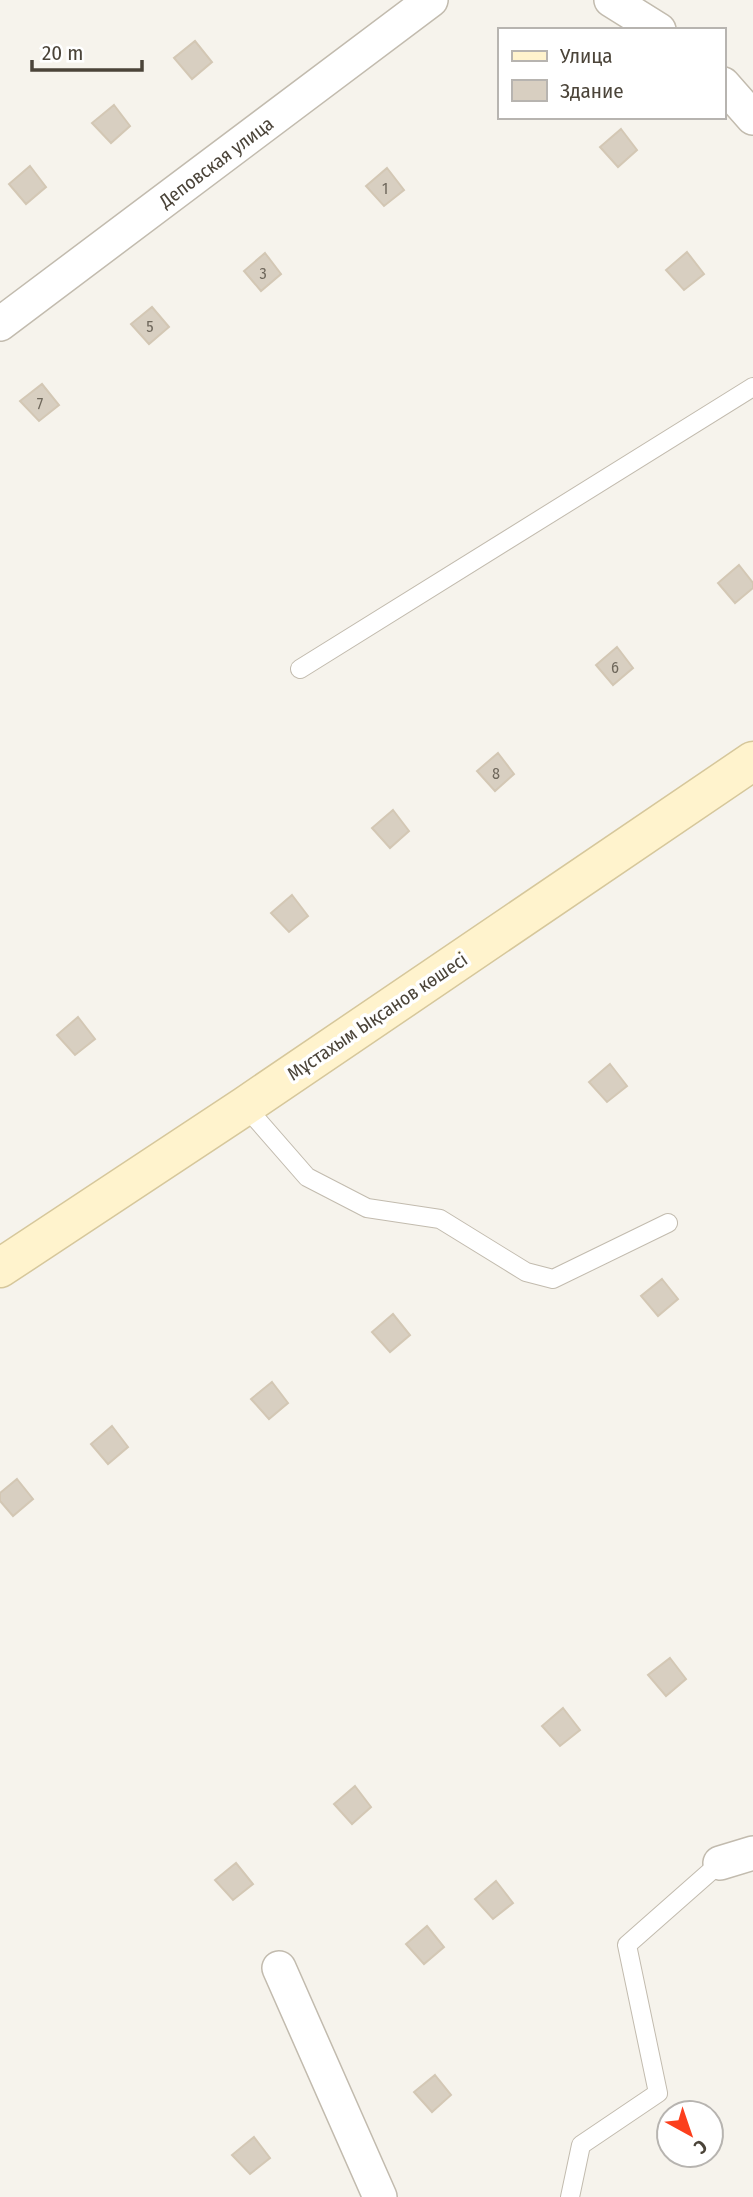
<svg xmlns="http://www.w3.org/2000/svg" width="753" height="2197" viewBox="0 0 753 2197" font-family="'Fira Sans Condensed',sans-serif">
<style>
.building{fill:#d8cfc1;stroke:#d3c7b4;stroke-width:2}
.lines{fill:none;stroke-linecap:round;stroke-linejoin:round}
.service-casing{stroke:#c2bbae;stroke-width:20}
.minor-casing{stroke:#c2bbae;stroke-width:36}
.secondary-casing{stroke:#d6c79b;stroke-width:41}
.service{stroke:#fff;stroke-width:18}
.minor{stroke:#fff;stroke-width:33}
.secondary{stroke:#fff3cd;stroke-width:38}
.labels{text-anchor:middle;stroke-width:7;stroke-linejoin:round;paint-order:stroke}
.number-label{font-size:16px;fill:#6e675b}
.street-label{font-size:19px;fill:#4b4439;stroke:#fff}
</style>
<rect width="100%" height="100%" fill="#f6f3ec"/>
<path class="building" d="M195,41l17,21 -20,17 -18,-21z
M114,105l16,21 -19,17 -19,-20z
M621,129l16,21 -19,17 -18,-20z
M30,166l16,21 -20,17 -17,-20z
M387,168l17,22 -20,16 -18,-20z
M687,252l17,22 -20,16 -18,-20z
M265,253l16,21 -20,17 -17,-20z
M152,307l17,20 -20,17 -18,-20z
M42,384l17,21 -20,16 -19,-20z
M739,565l14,18v5l-18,15 -17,-20z
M617,647l16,21 -20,17 -17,-20z
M498,753l16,21 -19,17 -18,-20z
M393,810l16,21 -19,17 -18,-20z
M292,895l16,21 -19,16 -18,-19z
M78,1017l17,22 -20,16 -18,-20z
M610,1064l17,22 -20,16 -18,-20z
M662,1279l16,20 -20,17 -17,-20z
M393,1314l17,21 -20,17 -18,-20z
M272,1382l16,21 -19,16 -18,-20z
M112,1426l16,21 -20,17 -17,-20z
M17,1479l16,20 -20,17 -13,-15v-8z
M670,1658l16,21 -20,17 -18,-21z
M563,1708l17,22 -20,16 -18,-20z
M355,1786l16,21 -19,17 -18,-20z
M236,1863l17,21 -20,16 -18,-20z
M496,1881l17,22 -20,16 -18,-20z
M427,1926l17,21 -20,17 -18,-20z
M435,2075l16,20 -19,17 -18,-20z
M254,2137l16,21 -20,16 -18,-19z"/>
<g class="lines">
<g class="service-casing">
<path id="service" d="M300,669l453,-282
M245,1106l62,71 60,31 73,11 86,53 27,7 115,-56
M570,2197l11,-52 77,-52 -31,-148 93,-82"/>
</g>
<g class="minor-casing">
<path id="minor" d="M611,0l48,30
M723,84l30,34
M0,324l431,-324
M720,1863l33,-10
M279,1968l101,229"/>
</g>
<g class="secondary-casing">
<path id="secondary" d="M0,1268l245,-162 508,-345"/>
</g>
<use href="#service" class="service"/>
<use href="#minor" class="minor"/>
<use href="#secondary" class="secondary"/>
</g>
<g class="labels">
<g class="number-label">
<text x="385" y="194">1</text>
<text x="263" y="279">3</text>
<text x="150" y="332">5</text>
<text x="40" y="409">7</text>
<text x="615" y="673">6</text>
<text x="496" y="779">8</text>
</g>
<g class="street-label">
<text transform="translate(216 162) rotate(-37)" y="7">Деповская улица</text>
<text transform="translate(377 1016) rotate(-34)" y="7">Мұстахым Ықсанов көшесі</text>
</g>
</g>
<rect x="498" y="28" width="228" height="91" fill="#ffffff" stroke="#b7b4b0" stroke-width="2"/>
<rect x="512" y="51" width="35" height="10" fill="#fff3cd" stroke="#b7b4b0" stroke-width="2"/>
<text x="560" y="63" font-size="21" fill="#4b4439">Улица</text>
<rect x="512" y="80" width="35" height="21" fill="#d8cfc1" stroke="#b7b4b0" stroke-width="2"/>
<text x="560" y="98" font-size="21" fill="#4b4439">Здание</text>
<g transform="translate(690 2134) rotate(140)"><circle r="33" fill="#ffffff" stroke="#b7b4b0" stroke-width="2"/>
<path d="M0-5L12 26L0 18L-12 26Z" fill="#fc3f1d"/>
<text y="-10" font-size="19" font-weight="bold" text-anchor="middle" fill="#4b4439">С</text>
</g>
<path d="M32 60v10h110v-10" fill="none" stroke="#4b4439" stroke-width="3.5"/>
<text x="42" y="60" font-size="21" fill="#4b4439" stroke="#ffffff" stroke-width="5" paint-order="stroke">20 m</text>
</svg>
